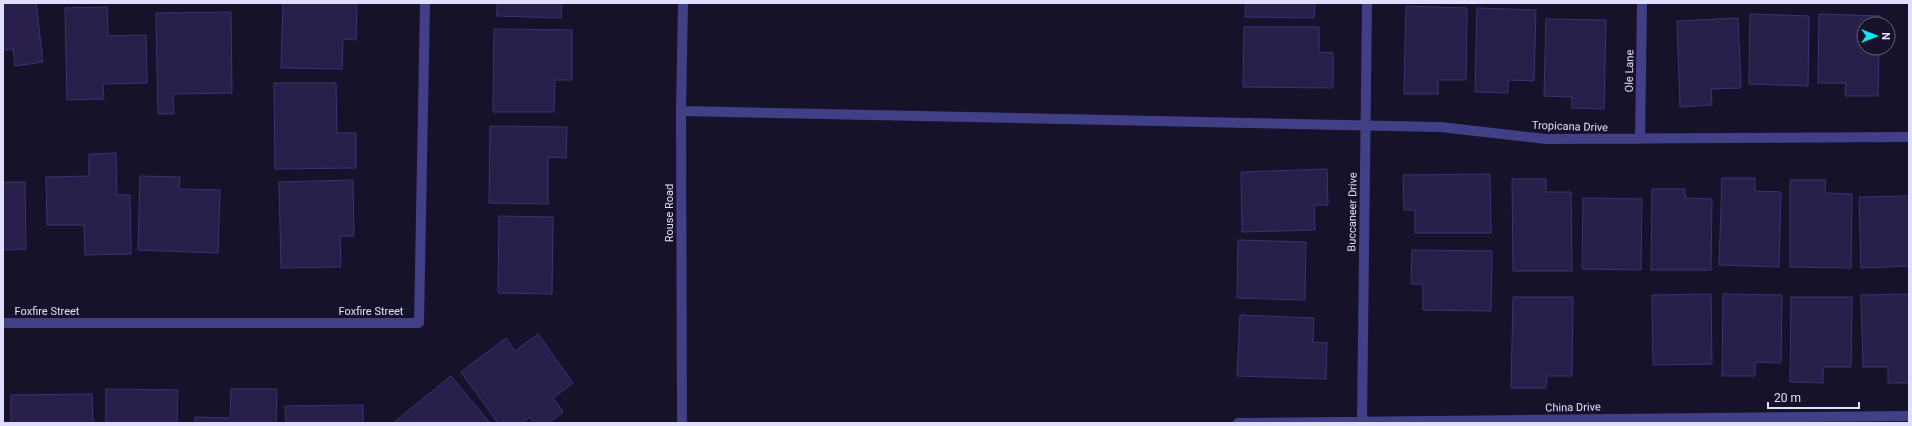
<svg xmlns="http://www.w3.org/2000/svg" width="1912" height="426" viewBox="0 0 1912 426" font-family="Roboto,sans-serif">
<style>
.building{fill:#271f4a;stroke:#3e3275}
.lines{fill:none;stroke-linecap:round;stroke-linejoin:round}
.minor{stroke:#414087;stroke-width:10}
.labels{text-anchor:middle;stroke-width:4;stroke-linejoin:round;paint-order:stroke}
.street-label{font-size:11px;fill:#e0ddfd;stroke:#16122a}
</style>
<rect width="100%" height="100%" fill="#16122a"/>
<path class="building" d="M3,3h33l7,59 -28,4 -2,-17 -10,1z
M283,3h74l-1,37 -13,-1 -1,30 -61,-1z
M497,3h65l-1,15 -64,-2z
M1246,3h69l-1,15 -69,-1z
M1406,6l61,2 -1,72h-28v14h-34z
M107,7l1,29 38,-1 1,48 -44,1 1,15 -37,1 -2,-92z
M1477,8l59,2 -2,71 -26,-1v13l-33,-1z
M231,12l1,81 -59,1 1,20h-16l-2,-101z
M1750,14l59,2 -1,70 -59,-2z
M1819,14l61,2 -1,8h-15v24h15l-1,48h-33l1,-13h-28z
M1738,18l3,70 -30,1 1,16 -32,2 -3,-86z
M1546,19l60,1 -2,89 -32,-1v-11l-28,-1z
M1244,27h75v25l14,1v35l-90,-1z
M494,29l78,1v50h-17l-1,32h-61z
M274,83h62l1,50h19v35l-81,1z
M490,126l77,1 -1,31 -18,-1v47l-59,-1z
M116,153l1,42h13l1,59 -46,1 -1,-30h-37l-1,-48 43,-1v-22z
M1327,169l1,36h-14l1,25 -73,2 -1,-60z
M1490,174l1,59h-76v-23h-11l-1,-35z
M140,176l40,1 -1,12 41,1 -2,63 -80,-3z
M1722,178h33v13l26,1 -2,75 -60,-2z
M1512,179h34v13h25l1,79h-59z
M353,180l1,56h-14l1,31 -60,1 -2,-86z
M1790,180h36l-1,13 27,1 -1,74 -61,-1z
M3,182h22l1,67 -23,1z
M1652,189h33v9l27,1 -1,71h-60z
M1909,196v70l-48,2 -2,-71z
M1583,198l59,1 -1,71 -59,-1z
M499,216l54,1 -1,77 -54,-1z
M1238,240l68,2 -1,58 -68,-2z
M1412,250l80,1 -1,60 -68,-1v-26h-12z
M1711,294l1,70 -59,1 -1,-70z
M1723,294l59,1 -1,68 -26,-1v14h-33z
M1909,294v89h-21v-16h-25l-2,-72z
M1513,297h60l-1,79h-25l-1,12h-35z
M1791,297h61l-1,70h-28v16l-33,-1z
M1240,315l74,3 -1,24 14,1 -1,36 -89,-3z
M538,334l35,49 -20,15 10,14 -14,11h-15l-4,-6 -8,6h-24l-37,-51 45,-34 9,13z
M451,376l39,47h-97z
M106,389l72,1 -1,33h-71z
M231,389h46l-1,34h-81v-6l35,1z
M92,394l1,29h-82v-28z
M363,405v18h-77l-1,-17z"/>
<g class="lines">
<path class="minor" d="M681,111l759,16 106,12 363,-2
M1640,139l2,-136
M3,323h416l6,-320
M1362,421l5,-418
M682,423l-1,-312 2,-108
M1238,423l671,-7"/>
</g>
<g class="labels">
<g class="street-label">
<text transform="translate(1629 71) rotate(-89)" y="4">Ole Lane</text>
<text transform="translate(1570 126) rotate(2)" y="4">Tropicana Drive</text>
<text transform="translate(1352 212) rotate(-89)" y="4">Buccaneer Drive</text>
<text transform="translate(669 213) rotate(-90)" y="4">Rouse Road</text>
<text x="47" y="315">Foxfire Street</text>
<text x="371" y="315">Foxfire Street</text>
<text transform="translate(1573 407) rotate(-1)" y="4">China Drive</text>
</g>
</g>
<rect width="1912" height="426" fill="none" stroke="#e0ddfd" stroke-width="8"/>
<g transform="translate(1876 36) rotate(90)"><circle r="19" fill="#16122a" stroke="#67637e"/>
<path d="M0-3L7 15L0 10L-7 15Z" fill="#12e3f4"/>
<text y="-6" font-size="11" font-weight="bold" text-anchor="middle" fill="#e0ddfd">N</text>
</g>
<path d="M1768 402v6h91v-6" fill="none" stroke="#e0ddfd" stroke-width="2"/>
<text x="1774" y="402" font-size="12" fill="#e0ddfd" stroke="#16122a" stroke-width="3" paint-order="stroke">20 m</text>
</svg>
